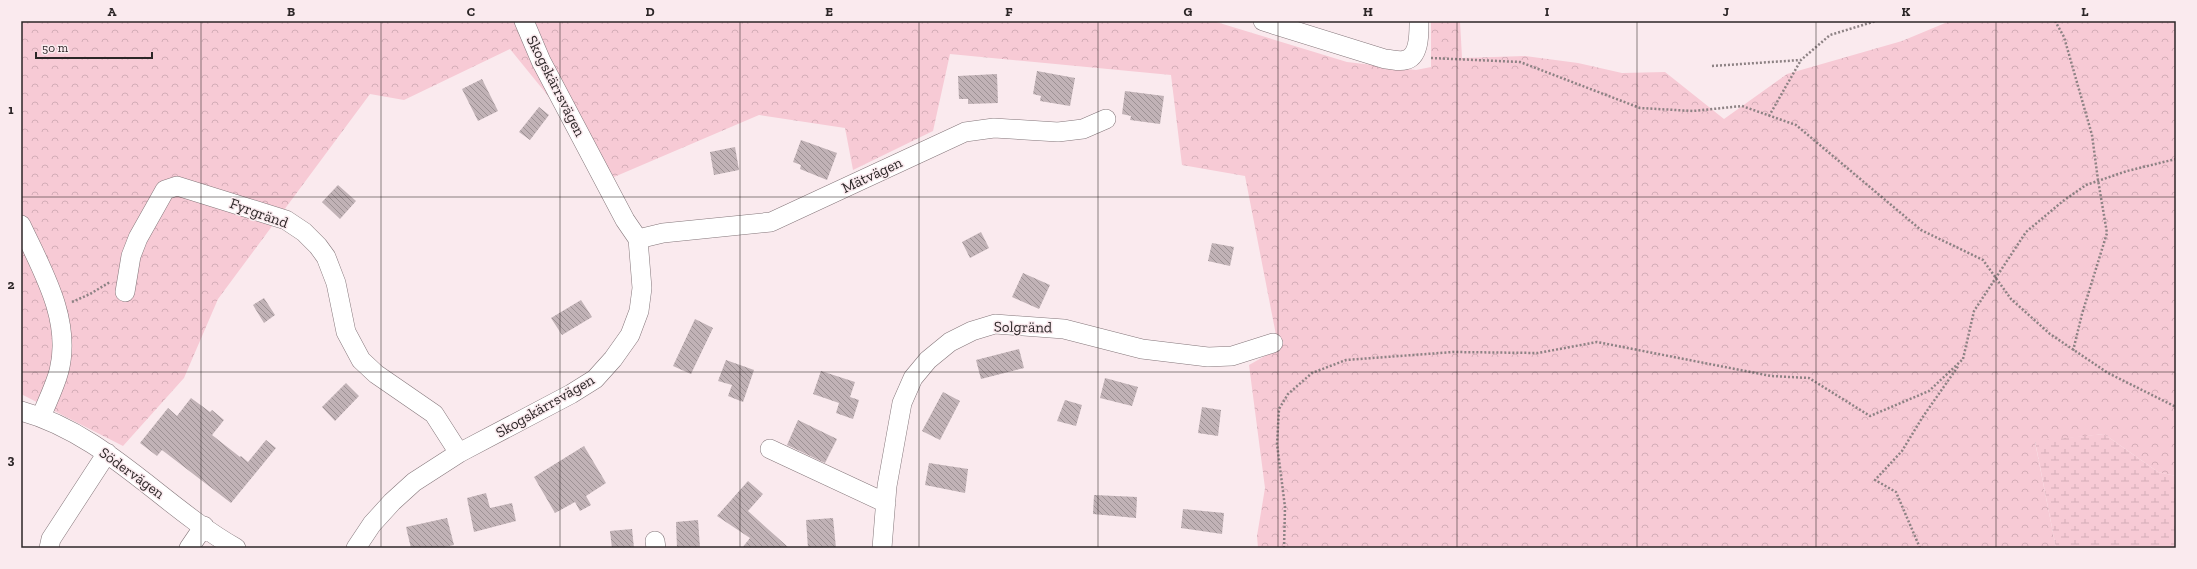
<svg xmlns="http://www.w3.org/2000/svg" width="2197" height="569" viewBox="0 0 2197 569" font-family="'Zilla Slab',serif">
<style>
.forest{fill:url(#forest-crowns)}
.wetland{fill:url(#wetland-marsh)}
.building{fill:url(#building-back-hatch)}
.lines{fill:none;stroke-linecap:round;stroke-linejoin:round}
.minor-casing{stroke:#84767a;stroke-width:20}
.path{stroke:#8d8284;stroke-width:2.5;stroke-dasharray:2 2;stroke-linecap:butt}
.minor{stroke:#fff;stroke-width:19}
.grid{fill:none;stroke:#2c2627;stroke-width:1;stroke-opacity:0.55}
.labels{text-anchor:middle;stroke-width:3;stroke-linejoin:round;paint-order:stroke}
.street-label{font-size:15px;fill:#2c2627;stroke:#faeaee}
.neatline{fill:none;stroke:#2c2627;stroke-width:1.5}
.grid-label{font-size:13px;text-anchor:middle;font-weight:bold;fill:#2c2627}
</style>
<defs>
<pattern id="forest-crowns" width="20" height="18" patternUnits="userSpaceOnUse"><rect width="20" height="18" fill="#f7cad5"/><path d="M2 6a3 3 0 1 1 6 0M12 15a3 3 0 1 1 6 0" fill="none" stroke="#d4adb7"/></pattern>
<pattern id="wetland-marsh" width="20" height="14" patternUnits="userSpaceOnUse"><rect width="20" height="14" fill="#f7cad5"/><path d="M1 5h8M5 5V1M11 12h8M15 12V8" fill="none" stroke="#d4adb7"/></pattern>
<pattern id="building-back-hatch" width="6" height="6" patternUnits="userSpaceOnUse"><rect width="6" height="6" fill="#c1b2b6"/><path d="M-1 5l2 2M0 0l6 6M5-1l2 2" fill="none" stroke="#9d9194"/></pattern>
</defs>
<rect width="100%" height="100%" fill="#faeaee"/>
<path class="forest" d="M21,21h1192l134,41 69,8 15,-3v-46h29l2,37 63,-2 53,7 44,10 43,-1 59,47 63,-45 115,-33 48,-20h226v455l-18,-4 -54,-38 -69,8 21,106h-798l-1,-12 8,-48 -16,-123 32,-18 -5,-12 -31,-159 -63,-11 -11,-90 -221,-21 -17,77 -80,39 -8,-42 -86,-13 -145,62 -104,-128 -106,51 -34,-6 -152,205 -34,79 -61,68 -102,-52z"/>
<path class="wetland" d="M2104,434l54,38 18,4v72h-120l-21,-107z"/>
<path class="building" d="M1037,71l38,7 -5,28 -30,-5 1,-5 -8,-2z
M997,74l1,29 -30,1v-5h-9l-1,-23z
M482,79l16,32 -20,10 -16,-32z
M1125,91l39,5 -4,28 -30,-4 1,-4 -9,-2z
M539,107l10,8 -19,25 -11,-8z
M801,140l36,13 -10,27 -27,-11 1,-4 -8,-3z
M735,147l4,23 -25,5 -4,-23z
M338,185l18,16 -16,18 -18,-17z
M981,232l8,16 -19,10 -8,-16z
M1212,243l22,4 -4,19 -22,-5z
M1023,273l27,12 -11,24 -27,-12z
M264,298l11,17 -11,8 -11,-18z
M581,300l11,17 -30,18 -11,-17z
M695,319l18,9 -22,46 -18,-8z
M1019,349l5,19 -43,11 -5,-19z
M726,360l28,10 -11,32 -15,-6 4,-11 -14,-4z
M821,371l34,11 -5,15 9,3 -6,19 -17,-6 3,-10 -26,-9z
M1105,378l33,9 -6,19 -32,-8z
M346,383l13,13 -24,25 -13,-14z
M943,392l17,9 -20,39 -18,-9z
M191,398l19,14 2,-2 12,10 -12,15 28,22 1,-1 7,6 18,-22 10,8 -45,55 -69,-53 -5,6 -17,-13 28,-35 9,8z
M1065,400l17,5 -6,21 -19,-5z
M1202,407l19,3 -3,26 -20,-3z
M798,420l39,19 -12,24 -38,-18z
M584,446l22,37 -20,13 5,9 -11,6 -5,-9 -20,11 -21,-36z
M929,463l39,6 -3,24 -40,-8z
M748,481l15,13 -15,17 41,37h-47l8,-10 -33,-22z
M486,493l4,15 22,-5 4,18 -42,11 -7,-34z
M1094,495l43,2 -1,21 -43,-4z
M1183,509l41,4 -2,21 -41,-6z
M447,518l7,27 -15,3h-28l-5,-21z
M833,518l3,30h-28l-2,-28z
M698,520l2,28h-23l-1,-26z
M632,529l2,19h-22l-2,-17z"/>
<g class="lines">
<g class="minor-casing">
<path id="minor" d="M1263,21l122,38c6,0 14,3 20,1 15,-3 14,-27 14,-39
M21,225c21,45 51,95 38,146 -4,15 -12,31 -18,46
M638,239l25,-6 108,-11 194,-90 29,-4 64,4 25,-3 23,-10
M125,292l6,-36 7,-18 27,-48 12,-4 109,34 18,12 14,14 8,11 10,26 10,49 15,28 15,14 58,40 25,39
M21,411c84,23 141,95 215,137
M770,449l116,54
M655,541l1,7
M49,548l2,-9 56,-86
M189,548l15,-22
M356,548l16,-24 20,-22 22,-20 45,-29 112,-59 24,-15 18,-20 17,-24 9,-24 3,-23 -4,-49 -13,-19 -84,-159 -17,-40
M882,548l5,-62 15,-83 11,-25 15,-18 22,-18 22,-11 23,-7 69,5 78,20 66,8 24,-1 41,-13"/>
</g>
<path class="path" d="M2055,21l9,16 28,98 6,45 9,53 -25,81 -9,37
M1431,58l89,4 120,46 53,3 49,-5 54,19 125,105 62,30 28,39 39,35 58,39 68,34
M1712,66l89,-6 29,-25 46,-14
M1769,116l32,-56
M72,302l18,-8 20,-12
M1963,359l11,-48 52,-79 37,-31 23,-16 41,-14 49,-12
M1284,548l1,-41 -8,-63 2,-35 9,-15 24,-21 34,-13 107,-8 85,1 59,-11 174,34 38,2 61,38 59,-25 34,-32
M1920,548l-24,-56 -21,-12 27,-29 20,-33 37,-53"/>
<use href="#minor" class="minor"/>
</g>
<path class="grid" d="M201,21v527M381,21v527M560,21v527M740,21v527M919,21v527M1098,21v527M1278,21v527M1457,21v527M1637,21v527M1816,21v527M1996,21v527M21,197h2155M21,372h2155"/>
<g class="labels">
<g class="street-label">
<text transform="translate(556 86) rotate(63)" y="5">Skogskärrsvägen</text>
<text transform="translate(872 175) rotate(-25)" y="5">Mätvägen</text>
<text transform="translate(259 213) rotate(20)" y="5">Fyrgränd</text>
<text transform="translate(1023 327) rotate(1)" y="5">Solgränd</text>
<text transform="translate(545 406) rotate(-30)" y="5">Skogskärrsvägen</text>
<text transform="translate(132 473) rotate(36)" y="5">Södervägen</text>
</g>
</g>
<rect width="2197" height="569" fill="none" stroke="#faeaee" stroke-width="44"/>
<path d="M36 52v6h116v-6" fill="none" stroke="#2c2627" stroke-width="2"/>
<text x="42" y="52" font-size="12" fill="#2c2627" stroke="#faeaee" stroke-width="3" paint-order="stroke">50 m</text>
<rect x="22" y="22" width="2153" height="525" class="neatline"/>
<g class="grid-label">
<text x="112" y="16">A</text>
<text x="291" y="16">B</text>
<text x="471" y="16">C</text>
<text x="650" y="16">D</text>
<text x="829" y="16">E</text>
<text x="1009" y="16">F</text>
<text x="1188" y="16">G</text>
<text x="1368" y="16">H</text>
<text x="1547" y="16">I</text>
<text x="1726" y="16">J</text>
<text x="1906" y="16">K</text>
<text x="2085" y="16">L</text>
<text x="11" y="114">1</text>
<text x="11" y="289">2</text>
<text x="11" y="464">3</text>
</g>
</svg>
